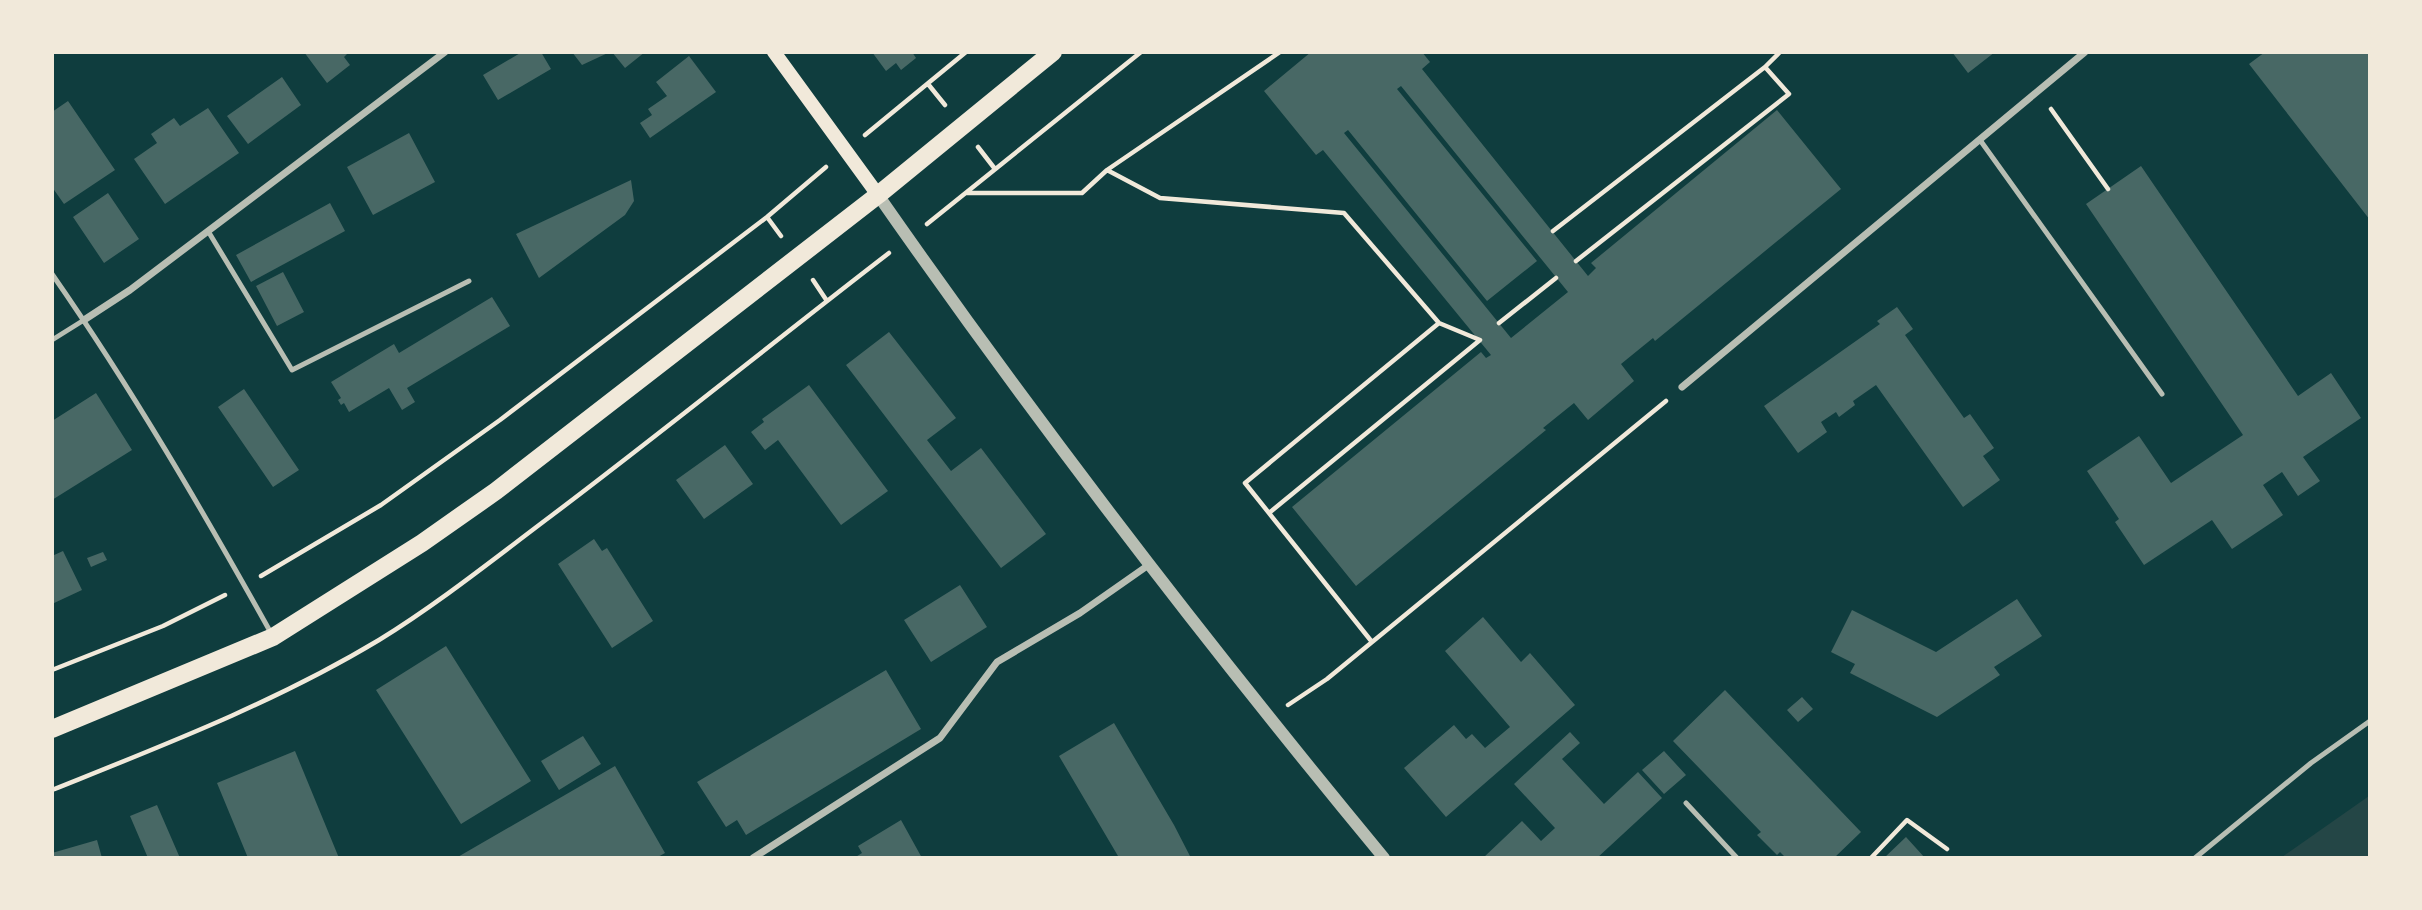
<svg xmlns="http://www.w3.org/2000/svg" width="2422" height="910" viewBox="0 0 2422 910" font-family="'Playfair Display',serif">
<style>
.green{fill:#244646}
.building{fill:#486865;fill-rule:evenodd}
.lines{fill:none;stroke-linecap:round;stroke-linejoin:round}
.path{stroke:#f1e9da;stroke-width:4.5}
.service{stroke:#b8beb3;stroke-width:5}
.minor{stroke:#b8beb3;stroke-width:7}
.tertiary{stroke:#b8beb3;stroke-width:12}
.secondary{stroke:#f1e9da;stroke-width:14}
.primary{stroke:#f1e9da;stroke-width:18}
</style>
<rect width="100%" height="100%" fill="#0f3d3e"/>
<path class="green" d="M2369,796v61h-87z"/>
<path class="building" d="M304,52h45l-5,5 6,8 -23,18z
M522,52h19l10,17 -53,31 -15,-25z
M572,52h38l-28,13z
M612,52h33l-20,16z
M872,52h40l4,6 -15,12 -5,-7 -10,8z
M1311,52h111l8,10 -8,7 166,207 8,-8 -5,-5 186,-153 64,79 -186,152 -2,-3 -32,26 13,17 -46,39 -14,-17 -31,25 3,2 -190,156 -64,-79 189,-155 5,6 5,-3 -168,-205 -7,5 -52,-64zM1401,86l167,206 -57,46 -167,-205 4,-3 139,171 50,-40 -140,-172z
M1952,52h43l-27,21z
M2265,52h105v168l-121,-156z
M689,56l27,36 -66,46 -10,-15 12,-8 -4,-6 19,-13 -11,-14z
M282,77l19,28 -53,39 -21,-28z
M68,101l47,69 -51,34 -12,-17v-75z
M208,108l31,45 -74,51 -31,-45 23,-16 -6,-9 23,-16 6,8z
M409,133l26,49 -62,33 -26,-48z
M2141,166l157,230 33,-23 30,45 -58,39 17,24 -22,15 -16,-24 -19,13 20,30 -51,34 -20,-29 -68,45 -29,-43 4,-3 -32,-48 52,-35 32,47 72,-48 -157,-231z
M631,180l3,21 -9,14 -86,63 -23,-44z
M108,193l31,46 -35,24 -31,-46z
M330,203l15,28 -94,51 -15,-27z
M283,272l21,40 -27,14 -21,-40z
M492,297l18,29 -103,62 8,14 -13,8 -13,-22 -40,24 -5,-9 -3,2 -3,-5 3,-2 -10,-16 63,-38 5,9z
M1897,307l16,22 -8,6 59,83 6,-4 24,34 -11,8 17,24 -37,27 -87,-122 -23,16 2,4 -16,12 -3,-5 -15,10 6,10 -29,21 -34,-47 116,-82 -3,-3z
M889,332l67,86 -29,22 24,31 30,-23 65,86 -45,34 -155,-203z
M809,385l79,106 -47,34 -63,-85 -13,10 -14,-18 13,-10 -2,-3z
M244,389l55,81 -26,17 -55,-80z
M96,393l36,57 -80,50v-79z
M725,445l28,39 -49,35 -28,-39z
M594,539l8,12 5,-3 46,73 -41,27 -54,-84z
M63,551l19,39 -30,14v-48z
M103,552l4,8 -16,7 -4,-9z
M960,585l27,42 -56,35 -27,-42z
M2017,599l25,37 -48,31 6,8 -63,42 -87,-44 5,-9 -24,-12 21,-42 84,42z
M1483,617l38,45 9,-9 45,52 -129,112 -42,-49 50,-43 12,14 6,-5 13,14 25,-21 -65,-76z
M446,646l85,135 -70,43 -85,-134z
M886,670l35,59 -175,106 -9,-15 -11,7 -29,-45z
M1725,690l136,142 -27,26h-48l-6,-6 -3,3 -20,-20 4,-3 -88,-91z
M1802,697l11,12 -15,13 -11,-12z
M1114,723l60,102 17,33 -73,-2 -59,-100z
M1570,732l10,11 -18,16 42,45 34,-32 24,26 -65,60h-114l39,-37 19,20 14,-13 -41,-44z
M583,736l18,28 -42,26 -18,-29z
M295,751l44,107h-91l-31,-75z
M1664,751l22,24 -22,19 -22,-24z
M615,766l50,87 -9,5h-200z
M157,805l23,53h-32l-18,-42z
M901,820l21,38h-68l8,-5 -4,-7z
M1906,837l19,21h-41z
M97,840l5,18h-50v-5z"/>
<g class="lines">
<path class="path" d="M928,84l17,21
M2051,109l57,80
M865,135l101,-83
M978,147l17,22
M1107,170l173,-118
M966,193h116l25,-23 53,28 184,15 95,110 -194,160 127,159
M767,217l14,19
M927,224l214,-172
M1553,231l212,-164
M1576,261l213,-167 -24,-27 15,-15
M813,280l14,21
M1499,323l57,-45
M1269,513l211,-173 -41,-17
M261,576l120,-71 119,-85 267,-203 59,-50
M52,670l111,-44 62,-31
M1288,705l39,-26 339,-278
M52,790c112,-45 224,-88 327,-150 60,-37 116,-82 172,-124 114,-86 225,-176 338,-263
M1871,858l36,-38 40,29"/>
<path class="service" d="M1980,140l182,254
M208,231l84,139 177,-89
M52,274c80,115 151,237 219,359
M52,340l32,-20
M1686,803l51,55
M2195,858l116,-95 59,-42"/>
<path class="minor" d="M84,320l46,-30 315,-238
M1682,387l403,-335
M753,858l187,-120 57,-76 83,-49 70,-49"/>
<path class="tertiary" d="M878,195c159,228 329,449 506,663"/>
<path class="secondary" d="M774,52l104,143"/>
<path class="primary" d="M52,729l221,-92 149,-94 74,-52 382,-296 175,-143"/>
</g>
<rect width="2422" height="910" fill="none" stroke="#f1e9da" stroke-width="108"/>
</svg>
